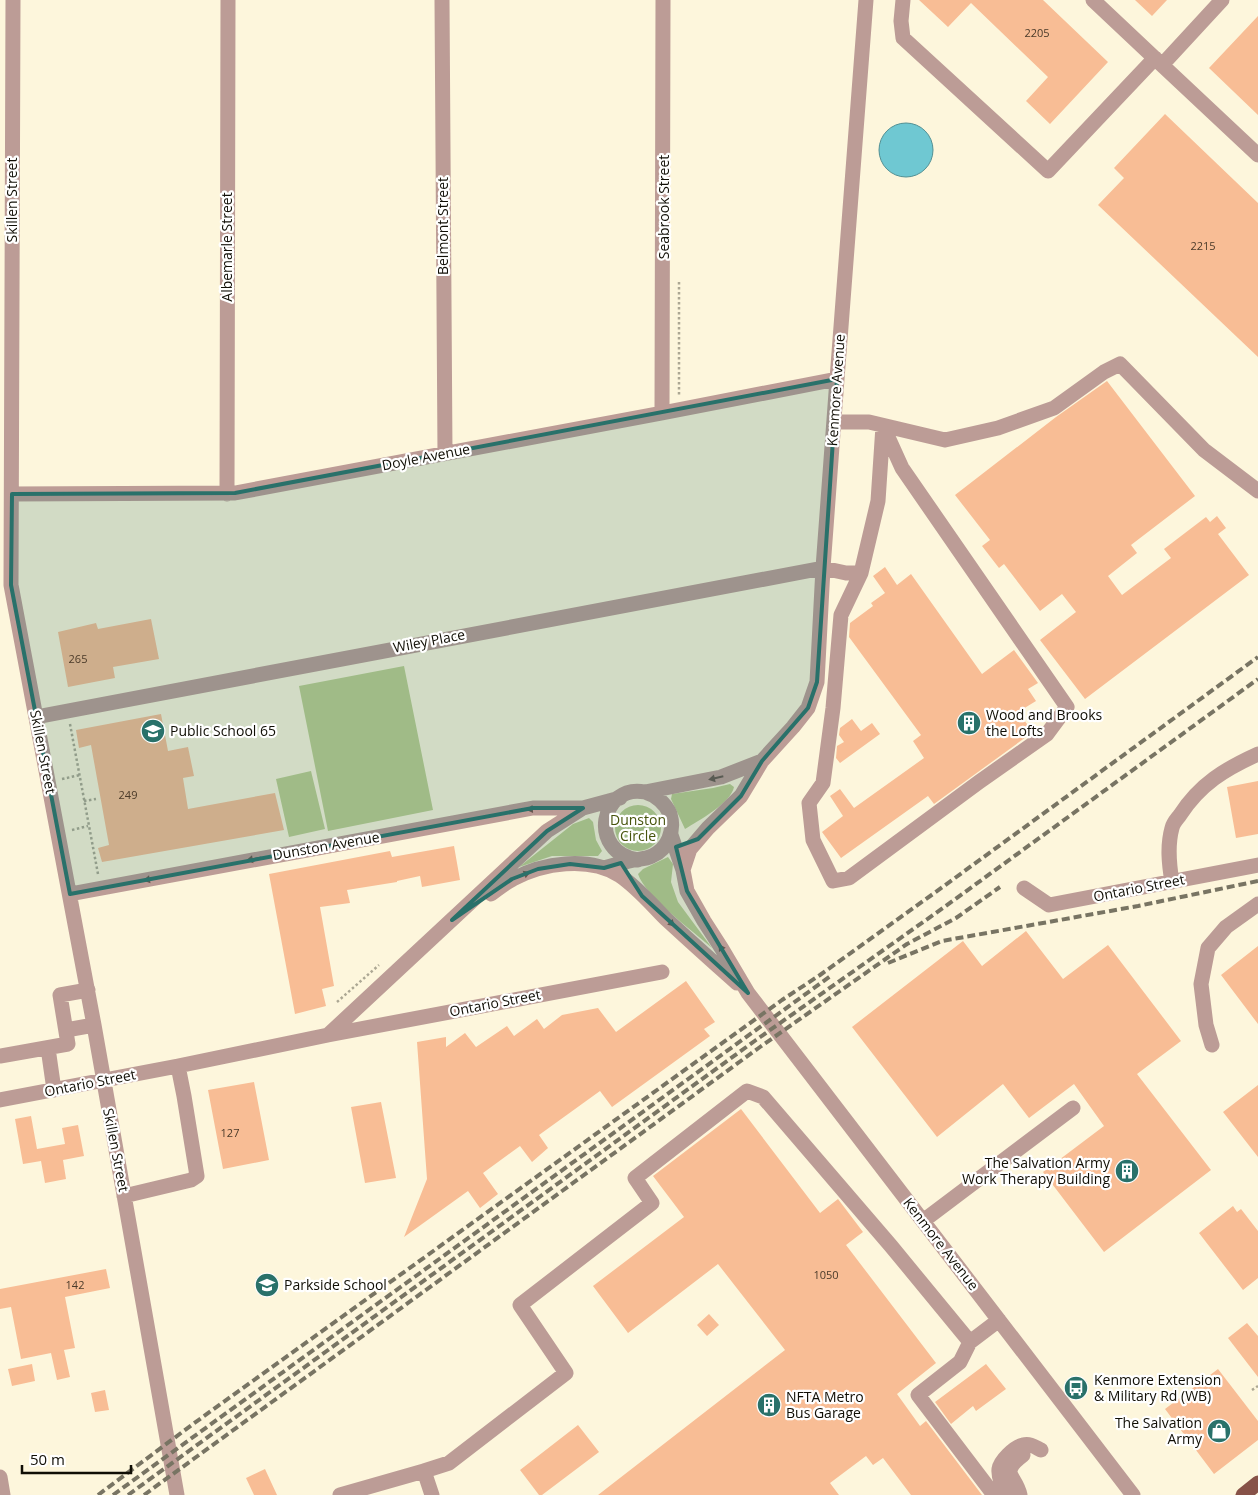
<svg xmlns="http://www.w3.org/2000/svg" width="1258" height="1495" viewBox="0 0 1258 1495" font-family="'Open Sans',sans-serif">
<style>
.green{fill:#bece8f}
.water{fill:#6fc8d2;stroke:#529094}
.building{fill:#f8bd95}
.lines{fill:none;stroke-linecap:round;stroke-linejoin:round}
.path{stroke:#aca793;stroke-width:2.5;stroke-dasharray:2.5 2.5;stroke-linecap:butt}
.minor{stroke:#bc9c96;stroke-width:15}
.major{stroke:#875248;stroke-width:15}
.rail{stroke:#787463;stroke-width:4;stroke-dasharray:8 4;stroke-linecap:butt}
.oneway{fill:#66554e}
.marked{fill:#29716a;fill-opacity:0.2;stroke:#29716a;stroke-width:4;stroke-linejoin:round}
.labels{text-anchor:middle;stroke-width:4.5;stroke-linejoin:round;paint-order:stroke}
.number-label{font-size:11px;fill:#4a3a29}
.street-label{font-size:14px;fill:#100e05;stroke:#fff}
.poi-label{font-size:14px;fill:#100e05;stroke:#fff;text-anchor:start}
.park-label{font-size:14px;fill:#47540c;stroke:#fff}
</style>
<rect width="100%" height="100%" fill="#fdf6dc"/>
<path class="green" d="M404,666l29,144 -105,21 -29,-145z
M311,771l14,58 -36,8 -13,-58z
M730,784l4,3c-3,16 -36,34 -49,42l-14,-30 1,-5 41,-6z
M615 828a23 23 0 1 1 46 0a23 23 0 1 1-46 0Z
M589,818l4,4 3,18 6,11 -4,5h-46l-33,11 54,-43z
M668,857l5,7 -2,18 7,20 34,46c-19,-17 -67,-52 -74,-74l5,-5z"/>
<path class="water" d="M879 150a27 27 0 1 1 54 0a27 27 0 1 1-54 0Z"/>
<path class="building" d="M919,0h124l65,62 -58,62 -24,-23 22,-24 -77,-74 -23,24z
M1135,0h32l-15,16z
M1258,16v99l-49,-47z
M1165,114l93,89v154l-160,-152 26,-27 -10,-10z
M1107,381l88,115 -64,49 6,8 -29,23 14,19 49,-37 -7,-9 42,-32 4,5 7,-6 9,12 -8,6 31,41 -164,124 -45,-59 36,-28 -14,-18 -22,17 -36,-47 -5,4 -17,-22 8,-6 -35,-45 101,-78z
M885,567l12,18 14,-11 71,100 32,-24 24,33 -10,6 8,12 -18,11 15,20 -99,72 -6,-8 -87,62 -19,-26 21,-16 -13,-20 10,-7 14,19 70,-50 -11,-17 8,-6 -72,-98 1,-14 23,-17 -2,-3 14,-10 -12,-17z
M151,619l8,40 -46,8 2,11 -47,9 -10,-55 38,-9 2,6z
M161,714l7,37 20,-4 6,29 -11,2 5,31 87,-16 9,37 -182,32 -4,-14 11,-3 -18,-100 -12,3 -3,-18z
M852,719l9,12 11,-8 8,11 -40,29 -4,-5 1,-12 7,-4 -5,-7 1,-7z
M1258,781v53l-22,4 -9,-51z
M454,846l6,34 -38,7 -2,-11 -23,5v1l-50,8 3,13 -30,4 14,79 -12,3 4,17 -31,8 -26,-140 121,-23 2,6z
M1026,931l37,48 45,-34 73,96 -44,33 74,96 -107,82 -61,-80 61,-46 -30,-42 -45,34 -26,-34 -66,53 -85,-110 111,-86 19,25z
M1258,946v78l-37,-49z
M686,981l29,41 -11,7 6,7 -98,71 -12,-16 -61,44 9,13 -16,14 -12,-16 -37,27 15,21 -18,14 -12,-17 -64,46 23,-58 -10,-137 29,-5v10l19,-14 11,14 31,-21 7,10 23,-17 7,10 18,-14 36,-7 18,24z
M254,1082l15,78 -46,9 -15,-79z
M1258,1085v72l-35,-45z
M381,1102l15,76 -31,5 -14,-76z
M741,1109l79,104 18,-14 25,33 -17,13 90,118 -39,31 23,32 6,-5 56,74h-71l-28,-37 -10,7 -7,-9 -36,27 9,12h-241l187,-145 -67,-86 -90,69 -35,-47 91,-69 -31,-41z
M31,1116l6,33 28,-5 -3,-16 16,-3 6,31 -21,4 3,19 -21,4 -4,-22 -18,3 -8,-45z
M1233,1206l4,6 4,-3 17,22v47l-15,12 -44,-57z
M106,1269l4,19 -45,9 10,51 -11,2 6,27 -13,3 -6,-27 -30,6 -10,-52 -11,2v-20z
M709,1314l10,11 -12,11 -10,-11z
M1247,1323l11,13v41l-30,-39z
M32,1364l3,17 -23,5 -4,-17z
M986,1364l20,25 -30,22 -3,-5 -22,18 -16,-22z
M1218,1369l40,52v19l-44,34 -49,-65z
M105,1390l4,20 -14,2 -4,-19z
M578,1425l21,27 -57,43h-3l-19,-25z
M265,1469l12,26h-23l-8,-17z"/>
<g class="lines">
<path class="path" d="M679,282v115
M70,724l28,150
M62,779l18,-4
M84,801l12,-2
M72,830l16,-4
M337,1002l42,-37
M1252,1390l6,-4"/>
<path class="minor" d="M13,0l-2,585 83,440 83,470
M442,0l3,453
M903,0l-2,21 2,17 145,133 107,-113
M1093,0l69,65 60,-65
M1162,65l96,90
M662,413l1,-413
M834,422h35l76,18 53,-12 56,-20 50,-36 16,-8 84,86 54,41
M12,494l223,-1 427,-80 175,-34
M227,494l1,-494
M36,717l787,-149 23,5h15l-20,42 -8,93 -10,75 -14,20 4,37 20,41 16,-3 130,-96 68,-48 20,-27 -165,-239 -19,-42 -5,75 -17,72
M645,792l76,-15 41,-16
M671,835l12,35 4,21 17,30 18,28 26,44 385,502
M604,868c10,-3 20,-6 30,-8 6,-1 12,-1 18,-4 16,-7 23,-25 18,-42 -4,-10 -14,-19 -25,-22 -44,-9 -58,60 -7,68
M683,870l7,-21 18,-21 33,-32 21,-35 31,-34 15,-19 9,-26 6,-114 14,-189 29,-379
M1172,882c-3,-18 -5,-36 0,-54 1,-5 5,-9 8,-13 20,-31 45,-46 78,-61
M1024,888l25,17 209,-40
M70,894l463,-86h50
M491,894c7,-5 14,-11 22,-15 30,-16 75,-23 106,-4 18,12 32,29 47,44 24,22 47,43 71,64
M66,1030l28,-5
M328,1035l334,-63
M1212,1045l-6,-20 -5,-41 7,-36 18,-21 32,-23
M48,1048l6,42
M0,1056l68,-12 -8,-49 28,-5
M0,1100l178,-34 150,-31 219,-204 36,-23 37,-10
M124,1196l67,-16 6,-4 -13,-80 -6,-30
M923,1221l150,-113
M970,1342l-10,20 -42,33 76,100
M424,1471l25,-8 117,-90 -46,-68 132,-102 -17,-25 112,-87 16,6 128,149 79,96 29,-22
M0,1477l3,18
M340,1495l84,-24 8,24
M1008,1495c-4,-7 -10,-16 -9,-26 1,-8 15,-22 24,-24 7,-2 12,2 18,5
M1020,1495c-4,-20 -22,-21 3,-40"/>
<path class="major" d="M1243,1495l15,-12"/>
<path class="rail" d="M888,963l54,-22 196,-35 120,-25
M98,1495l95,-71 589,-424 38,-25 113,-81 325,-237
M113,1495l719,-520
M128,1495l628,-455 187,-132 315,-229
M144,1495l616,-448 147,-103 49,-26 44,-31"/>
</g>
<defs><path id="oneway-solid" d="M-6-.8H1V-3.2L6.5 0L1 3.2V.8H-6Z" transform="scale(1.25)"/></defs>
<g class="oneway">
<use href="#oneway-solid" transform="translate(716 778) rotate(167)"/>
<use href="#oneway-solid" transform="translate(534 809) rotate(175)"/>
<use href="#oneway-solid" transform="translate(254 859) rotate(169)"/>
<use href="#oneway-solid" transform="translate(523 875) rotate(-22)"/>
<use href="#oneway-solid" transform="translate(151 879) rotate(169)"/>
<use href="#oneway-solid" transform="translate(669 921) rotate(43)"/>
<use href="#oneway-solid" transform="translate(723 951) rotate(-122)"/>
</g>
<path class="marked" d="M837,379l-20,303 -9,26 -46,53 -21,35 -43,43 -22,8 11,44 61,102 -106,-97 -21,-33 -17,5 -34,-4 -32,5 -26,10 -60,41 95,-89 36,-23h-50l-463,86 -59,-309 1,-91 223,-1z"/>
<defs>
<g id="building-disc" transform="scale(1.25)"><circle r="9.5" fill="#29716a" stroke="#fff"/><path d="M-4-6H4V6H1V3H-1V6H-4ZM-2.5-4.3h1.7v1.8h-1.7ZM.8-4.3h1.7v1.8H.8ZM-2.5-1h1.7V.8h-1.7ZM.8-1h1.7V.8H.8Z" fill="#fff"/></g>
<g id="school-disc" transform="scale(1.25)"><circle r="9.5" fill="#29716a" stroke="#fff"/><path d="M0-5L7-2L0 1L-7-2ZM-4 1L0 2.5L4 1V4Q0 6-4 4Z" fill="#fff"/></g>
<g id="bus-disc" transform="scale(1.25)"><circle r="9.5" fill="#29716a" stroke="#fff"/><path d="M-5-6H5V4H4V6H2V4H-2V6H-4V4H-5ZM-3.5-4V0h7V-4ZM-3.5 1.2v1.5H-2V1.2ZM2 1.2v1.5H3.5V1.2Z" fill="#fff"/></g>
<g id="shop-disc" transform="scale(1.25)"><circle r="9.5" fill="#29716a" stroke="#fff"/><path d="M-5-2.5h2.3a2.7 3.5 0 0 1 5.4 0H5L5.5 6h-11ZM-1.5-2.5h3a1.5 2.3 0 0 0-3 0Z" fill="#fff"/></g>
</defs>
<g fill-rule="evenodd">
<use href="#building-disc" x="969" y="723"/>
<use href="#school-disc" x="153" y="731"/>
<use href="#building-disc" x="1127" y="1171"/>
<use href="#school-disc" x="267" y="1285"/>
<use href="#bus-disc" x="1076" y="1388"/>
<use href="#building-disc" x="769" y="1405"/>
<use href="#shop-disc" x="1219" y="1431"/>
</g>
<g class="labels">
<g class="number-label">
<text x="1037" y="37">2205</text>
<text x="1203" y="250">2215</text>
<text x="78" y="663">265</text>
<text x="128" y="799">249</text>
<text x="230" y="1137">127</text>
<text x="826" y="1279">1050</text>
<text x="75" y="1289">142</text>
</g>
<g class="street-label">
<text transform="translate(12 200) rotate(-90)" y="5">Skillen Street</text>
<text transform="translate(664 207) rotate(-90)" y="5">Seabrook Street</text>
<text transform="translate(443 226) rotate(-90)" y="5">Belmont Street</text>
<text transform="translate(227 247) rotate(-90)" y="5">Albemarle Street</text>
<text transform="translate(836 390) rotate(-86)" y="5">Kenmore Avenue</text>
<text transform="translate(426 457) rotate(-11)" y="5">Doyle Avenue</text>
<text transform="translate(429 641) rotate(-11)" y="5">Wiley Place</text>
<text transform="translate(43 752) rotate(79)" y="5">Skillen Street</text>
<text transform="translate(326 846) rotate(-10)" y="5">Dunston Avenue</text>
<text transform="translate(1139 888) rotate(-11)" y="5">Ontario Street</text>
<text transform="translate(495 1003) rotate(-11)" y="5">Ontario Street</text>
<text transform="translate(90 1083) rotate(-11)" y="5">Ontario Street</text>
<text transform="translate(116 1150) rotate(79)" y="5">Skillen Street</text>
<text transform="translate(941 1244) rotate(52)" y="5">Kenmore Avenue</text>
</g>
<g class="poi-label">
<text x="986" y="720">Wood and Brooks<tspan x="986" dy="16">the Lofts</tspan></text>
<text x="170" y="736">Public School 65</text>
<text x="1110" y="1168" text-anchor="end">The Salvation Army<tspan x="1110" dy="16">Work Therapy Building</tspan></text>
<text x="284" y="1290">Parkside School</text>
<text x="1094" y="1385">Kenmore Extension<tspan x="1094" dy="16">&amp; Military Rd (WB)</tspan></text>
<text x="786" y="1402">NFTA Metro<tspan x="786" dy="16">Bus Garage</tspan></text>
<text x="1202" y="1428" text-anchor="end">The Salvation<tspan x="1202" dy="16">Army</tspan></text>
</g>
<g class="park-label">
<text x="638" y="825">Dunston<tspan x="638" dy="16">Circle</tspan></text>
</g>
</g>
<path d="M22 1465v8h109v-8" fill="none" stroke="#100e05" stroke-width="2.5"/>
<text x="30" y="1465" font-size="15" fill="#100e05" stroke="#ffffff" stroke-width="4" paint-order="stroke">50 m</text>
</svg>
